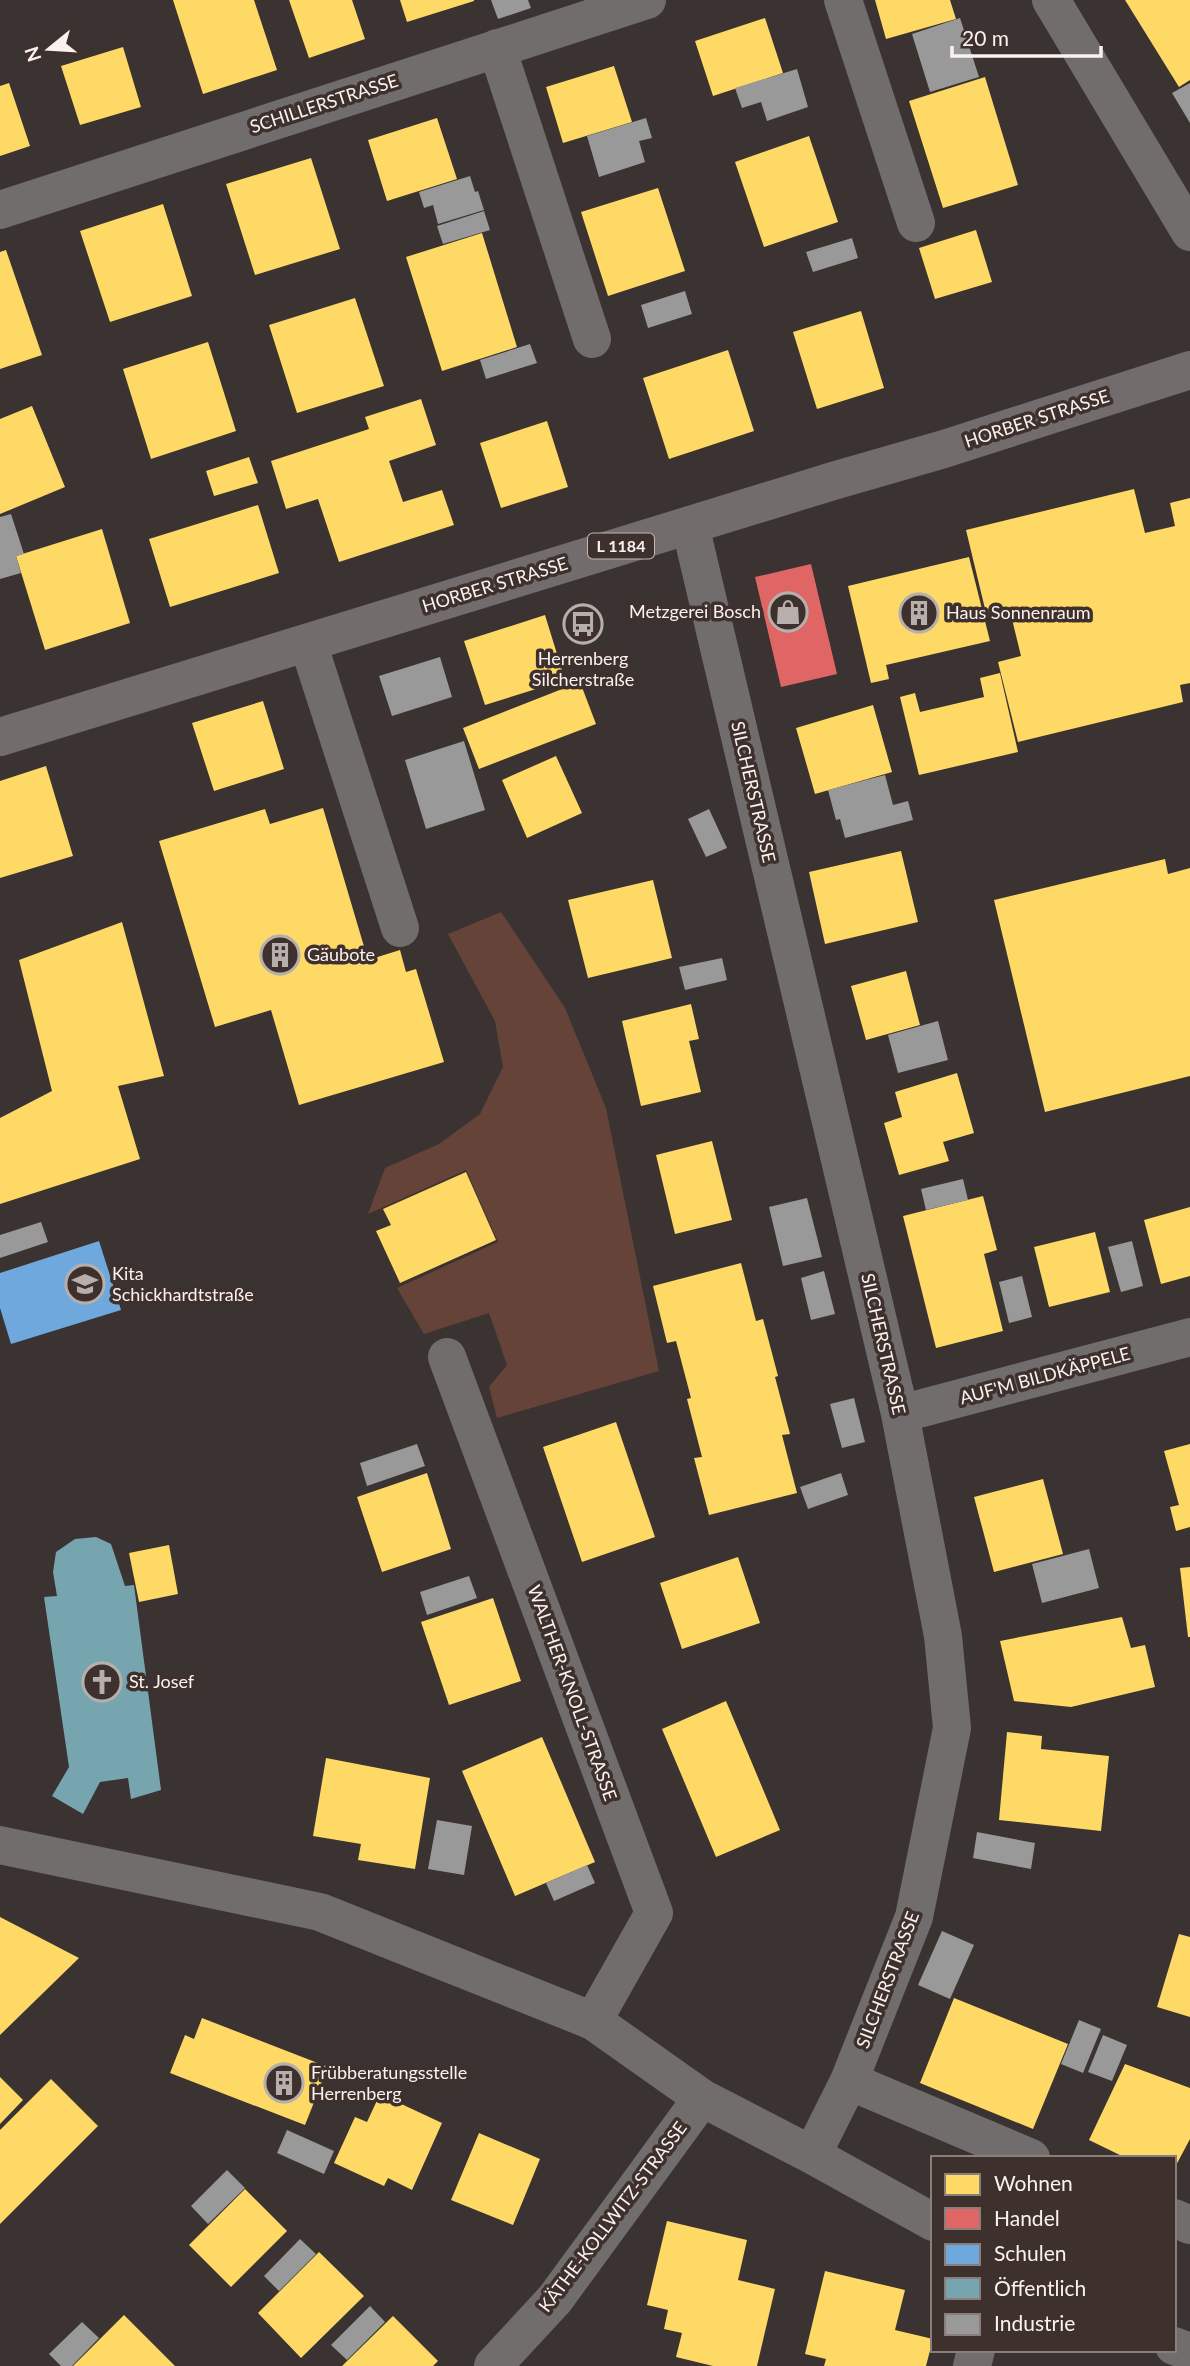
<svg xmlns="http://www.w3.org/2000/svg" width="1190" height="2366" viewBox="0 0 1190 2366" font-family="Lato,sans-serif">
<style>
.green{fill:#664339}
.homes{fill:#ffd966}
.shops{fill:#e06666}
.schools{fill:#6fa8dc}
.public{fill:#76a5af}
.industry{fill:#999}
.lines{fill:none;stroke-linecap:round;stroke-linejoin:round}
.minor{stroke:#706d6c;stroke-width:38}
.major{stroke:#726d6c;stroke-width:38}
.labels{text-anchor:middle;stroke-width:7;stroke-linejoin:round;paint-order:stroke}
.shield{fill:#3e312d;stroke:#c2b8b5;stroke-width:2}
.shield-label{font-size:16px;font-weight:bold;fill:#fbf2ef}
.street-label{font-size:18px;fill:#fbf2ef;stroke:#3e312d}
.poi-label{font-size:18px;fill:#fbf2ef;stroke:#3e312d;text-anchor:start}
</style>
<rect width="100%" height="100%" fill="#3a3331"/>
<path class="green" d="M501,912l64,96 41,100 53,263 -162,47 -8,-31 18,-22 -18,-52 -65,21 -27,-46 101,-46 -32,-72 -98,44 17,-46 54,-24 41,-30 23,-47 -8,-46 -47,-87z"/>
<path class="homes" d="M173,0h81l23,70 -74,24z
M289,0h63l13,39 -56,19z
M400,0h74v1l-67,21z
M875,0h75l6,19 -70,20z
M1125,0h65v80l-11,7z
M765,18l18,55 -70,23 -18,-55z
M123,47l18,60 -61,18 -19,-59z
M614,66l18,56 -69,21 -17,-56z
M985,77l33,108 -75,23 -34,-107z
M9,83l21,63 -30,10v-70z
M437,118l20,61 -70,22 -19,-61z
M809,136l29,86 -74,25 -29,-85z
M311,158l29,91 -85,26 -29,-91z
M658,188l27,83 -77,25 -27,-84z
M163,204l29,92 -82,26 -30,-91z
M976,230l16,52 -57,17 -16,-51z
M482,233l35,114 -75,24 -36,-114z
M6,250l36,105 -42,14v-117z
M355,298l29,88 -87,27 -28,-88z
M861,311l23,77 -67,21 -24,-77z
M208,342l28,89 -85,28 -28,-90z
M728,350l26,81 -85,28 -26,-81z
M421,399l15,46 -47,16 14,41 39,-12 12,35 -115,37 -21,-63 -32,10 -15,-48 98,-32 -4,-12z
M32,406l33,81 -65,27v-95z
M547,421l21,66 -67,21 -21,-65z
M249,457l9,26 -44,13 -8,-25z
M1134,489l11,44 30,-7 -5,-23 20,-5v185l-10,2 3,17 -165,40 -20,-80 23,-6 -12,-49 -23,6 -20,-83z
M258,505l21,68 -109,34 -21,-68z
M102,529l28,94 -85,27 -29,-94z
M969,557l21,84 -104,24 3,14 -18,4 -23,-97z
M545,615l20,65 -80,25 -21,-64z
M1000,673l18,79 -99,23 -19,-78 15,-4 5,19 64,-15 -4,-19z
M580,682l16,42 -117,45 -16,-41z
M263,701l21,68 -70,22 -22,-68z
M873,705l19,67 -77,22 -19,-66z
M556,756l26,57 -55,25 -25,-58z
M46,766l27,90 -73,22v-97z
M323,808l45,152 32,-10 6,22 10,-3 28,93 -145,43 -28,-95 -56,17 -56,-186 106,-32 5,15z
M901,851l17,71 -93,22 -16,-72z
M1165,859l3,15 22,-6v208l-145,36 -51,-212z
M653,880l19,78 -84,20 -20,-78z
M122,922l42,154 -46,10 22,73 -140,45v-86l52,-27 -33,-131z
M906,971l14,54 -54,15 -15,-54z
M691,1004l8,35 -10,2 12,51 -60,14 -19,-85z
M957,1073l17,60 -31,9 6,19 -50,14 -15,-52 18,-6 -7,-25z
M712,1141l20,79 -57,14 -19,-79z
M466,1172l30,68 -96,43 -24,-52 15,-6 -8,-16z
M983,1196l14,54 -13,4 19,77 -67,17 -33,-132z
M1190,1207v69l-29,8 -17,-64z
M1095,1232l15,60 -61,15 -15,-60z
M741,1263l15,58 7,-2 15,57 -3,1 15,57 -8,1 15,58 -88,22 -15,-57 8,-1 -15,-58 4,-1 -15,-57 -9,2 -14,-57z
M616,1422l39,115 -73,25 -39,-115z
M1190,1444v83l-14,4 -6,-24 9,-2 -15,-54z
M427,1473l24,76 -69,23 -25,-75z
M1043,1479l20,75 -69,18 -20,-75z
M169,1545l9,49 -39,8 -10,-49z
M738,1557l22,66 -78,26 -22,-66z
M1190,1567v70h-2l-8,-69z
M493,1598l28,83 -72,24 -28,-83z
M1122,1617l9,31 14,-3 10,42 -84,20 -57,-6 -14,-60z
M726,1701l54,129 -64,27 -54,-128z
M1007,1732l35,4 -1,13 68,7 -8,75 -102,-11z
M542,1737l53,125 -80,34 -53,-125z
M326,1758l104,20 -15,91 -57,-9 3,-16 -48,-8z
M0,1917l79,41 -79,77z
M1179,1934l11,3v80l-33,-10z
M954,1998l114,46 -35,85 -113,-46z
M202,2018l126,49 -23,58 -135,-52 15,-38 9,4z
M1125,2064l65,24v51l-16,30v-11h-48l-37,-18z
M0,2077l23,23 -23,24z
M51,2079l47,47 -98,98v-94z
M380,2094l62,29 -30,67 -24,-12 -4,8 -50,-23 21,-46 12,5z
M479,2133l61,26 -27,66 -62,-25z
M245,2189l42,42 -56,56 -42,-42z
M667,2221l80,19 -9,40 37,9 -18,77h-44l-37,-9 6,-24 -18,-4 4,-19 -21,-5z
M319,2252l45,44 -63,62 -43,-45z
M825,2271l80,19 -10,40 38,9 -7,27h-102l2,-7 -21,-5z
M124,2315l51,51h-102z
M393,2316l45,45 -5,5h-91z"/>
<path class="shops" d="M811,564l26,110 -56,13 -26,-110z"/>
<path class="schools" d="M99,1241l22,69 -110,34 -11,-36v-35z"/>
<path class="public" d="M96,1537l15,7 14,42 9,-1 27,205 -30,9 -3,-21 -28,4 -17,32 -31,-18 17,-29 -25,-170 13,-1 -4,-24 3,-20 19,-13z"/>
<path class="industry" d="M491,0h37l3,8 -33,11z
M960,18l19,59 -49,15 -18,-58z
M797,69l11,38 -41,14 -6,-19 -19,6 -7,-20z
M1190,83v40l-18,-30z
M646,118l6,20 -13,3 6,21 -46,15 -12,-41z
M470,176l5,16 3,-1 6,19 -46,14 -5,-19 -9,3 -5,-16z
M484,211l6,19 -47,14 -6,-18z
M852,238l6,20 -45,14 -7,-20z
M685,291l7,23 -44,14 -7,-23z
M530,344l7,19 -51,16 -6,-19z
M11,514l13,40 -8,2 5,17 -21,6v-62z
M440,657l12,40 -60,19 -13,-40z
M464,741l21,69 -59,19 -21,-69z
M885,775l8,30 15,-4 5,19 -68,18 -5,-19 -4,1 -8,-30z
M709,809l18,39 -21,9 -18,-38z
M722,958l5,22 -42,10 -6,-23z
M938,1021l10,39 -50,13 -10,-38z
M963,1179l5,21 -42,10 -5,-21z
M807,1198l15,59 -39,9 -14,-59z
M41,1222l7,20 -48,16v-23z
M1132,1241l11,45 -22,6 -13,-45z
M824,1271l11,43 -24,6 -10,-42z
M1022,1276l10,41 -23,6 -10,-41z
M854,1398l11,44 -23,6 -12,-44z
M417,1444l8,22 -58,20 -7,-23z
M841,1473l7,22 -40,14 -8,-22z
M1089,1549l10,39 -57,15 -10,-39z
M469,1576l8,22 -50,17 -7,-23z
M437,1820l35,6 -8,49 -36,-6z
M977,1832l58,11 -4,26 -58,-11z
M587,1865l8,18 -41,18 -8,-18z
M942,1931l32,14 -24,54 -32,-14z
M1079,2020l22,9 -18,44 -22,-9z
M1103,2035l24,10 -15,36 -24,-9z
M287,2130l47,21 -10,23 -47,-21z
M227,2170l18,18 -37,36 -17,-18z
M300,2239l16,15 -37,37 -15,-15z
M370,2306l15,16 -38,38 -16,-15z
M82,2322l17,16 -27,28h-11l-12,-12z"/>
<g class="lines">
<path class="minor" d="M843,0l73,223
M1051,0l139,232
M497,48l95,291
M0,210l647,-210
M690,525l210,889 43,222 9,92 -38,189 -65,164 -37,74
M308,643l92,285
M447,1357l207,556 -61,108
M900,1414l290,-77
M0,1845l320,67 273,109 109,77 110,57 121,67
M849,2081l182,77
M1174,2218l16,7
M1174,2346l16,6
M493,2366l62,-67 147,-201
M972,2366l4,-16"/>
<path class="major" d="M0,737l833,-256 111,-32 246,-79"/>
</g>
<defs>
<g id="shop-ring" transform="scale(2.0125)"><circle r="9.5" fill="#3e312d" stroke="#b7afac" stroke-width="1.5"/><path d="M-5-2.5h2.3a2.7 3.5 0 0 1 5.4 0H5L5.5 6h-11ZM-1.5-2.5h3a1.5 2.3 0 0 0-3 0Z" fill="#b7afac"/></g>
<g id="building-ring" transform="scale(2.0125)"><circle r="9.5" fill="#3e312d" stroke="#b7afac" stroke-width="1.5"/><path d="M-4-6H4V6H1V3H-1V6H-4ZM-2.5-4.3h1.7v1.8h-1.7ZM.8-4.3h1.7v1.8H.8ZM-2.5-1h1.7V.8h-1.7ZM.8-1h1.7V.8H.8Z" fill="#b7afac"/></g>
<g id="bus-ring" transform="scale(2.0125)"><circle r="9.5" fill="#3e312d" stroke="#b7afac" stroke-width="1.5"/><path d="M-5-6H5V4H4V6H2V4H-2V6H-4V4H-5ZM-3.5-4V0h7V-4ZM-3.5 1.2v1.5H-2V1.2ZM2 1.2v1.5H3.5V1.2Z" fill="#b7afac"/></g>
<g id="school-ring" transform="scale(2.0125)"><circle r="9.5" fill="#3e312d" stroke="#b7afac" stroke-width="1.5"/><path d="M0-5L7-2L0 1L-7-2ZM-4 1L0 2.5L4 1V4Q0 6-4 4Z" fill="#b7afac"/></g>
<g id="church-ring" transform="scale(2.0125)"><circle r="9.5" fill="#3e312d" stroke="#b7afac" stroke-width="1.5"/><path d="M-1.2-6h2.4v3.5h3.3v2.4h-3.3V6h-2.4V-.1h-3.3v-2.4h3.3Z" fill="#b7afac"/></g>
</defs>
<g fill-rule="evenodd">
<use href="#shop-ring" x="788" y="612"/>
<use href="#building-ring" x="919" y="613"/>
<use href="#bus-ring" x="583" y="624"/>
<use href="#building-ring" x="280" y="955"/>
<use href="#school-ring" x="85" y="1284"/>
<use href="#church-ring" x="102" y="1682"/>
<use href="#building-ring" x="284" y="2083"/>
</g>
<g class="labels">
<rect class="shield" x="588" y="533.5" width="66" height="25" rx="5"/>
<g class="shield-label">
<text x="621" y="552">L 1184</text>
</g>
<g class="street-label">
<text transform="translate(324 104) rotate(-18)" y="6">SCHILLERSTRASSE</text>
<text transform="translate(1037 419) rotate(-18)" y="6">HORBER STRASSE</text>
<text transform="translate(495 585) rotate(-17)" y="6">HORBER STRASSE</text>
<text transform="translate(753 792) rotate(77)" y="6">SILCHERSTRASSE</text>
<text transform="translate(883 1344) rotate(77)" y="6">SILCHERSTRASSE</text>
<text transform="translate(1045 1376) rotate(-15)" y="6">AUF'M BILDKÄPPELE</text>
<text transform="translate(572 1693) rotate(70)" y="6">WALTHER-KNOLL-STRASSE</text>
<text transform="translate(888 1980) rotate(-69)" y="6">SILCHERSTRASSE</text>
<text transform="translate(613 2217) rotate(-53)" y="6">KÄTHE-KOLLWITZ-STRASSE</text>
</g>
<g class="poi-label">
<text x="761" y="618" text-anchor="end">Metzgerei Bosch</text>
<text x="946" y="619">Haus Sonnenraum</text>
<text x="583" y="665" text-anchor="middle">Herrenberg<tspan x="583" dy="21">Silcherstraße</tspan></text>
<text x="307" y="961">Gäubote</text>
<text x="112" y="1280">Kita<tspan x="112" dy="21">Schickhardtstraße</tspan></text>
<text x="129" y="1688">St. Josef</text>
<text x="311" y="2079">Frübberatungsstelle<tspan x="311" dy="21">Herrenberg</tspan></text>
</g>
</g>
<rect x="931" y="2156" width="245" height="196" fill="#3e312d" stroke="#8a7e7b" stroke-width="2"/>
<rect x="945" y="2174" width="35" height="21" fill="#ffd966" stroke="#8a7e7b" stroke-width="2"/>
<text x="994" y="2191" font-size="21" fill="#fbf2ef">Wohnen</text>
<rect x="945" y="2208" width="35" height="21" fill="#e06666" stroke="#8a7e7b" stroke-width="2"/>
<text x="994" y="2226" font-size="21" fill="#fbf2ef">Handel</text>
<rect x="945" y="2244" width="35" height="21" fill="#6fa8dc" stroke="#8a7e7b" stroke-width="2"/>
<text x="994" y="2261" font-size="21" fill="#fbf2ef">Schulen</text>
<rect x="945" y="2278" width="35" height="21" fill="#76a5af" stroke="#8a7e7b" stroke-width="2"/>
<text x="994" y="2296" font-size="21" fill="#fbf2ef">Öffentlich</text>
<rect x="945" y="2314" width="35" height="21" fill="#999999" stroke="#8a7e7b" stroke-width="2"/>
<text x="994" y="2331" font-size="21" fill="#fbf2ef">Industrie</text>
<g transform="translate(49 49) rotate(252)" stroke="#3e312d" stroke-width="5" paint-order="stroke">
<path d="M0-5L12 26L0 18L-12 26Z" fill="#fbf2ef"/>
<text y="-10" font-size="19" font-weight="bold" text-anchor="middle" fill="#fbf2ef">N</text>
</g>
<path d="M952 46v10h149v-10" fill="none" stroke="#fbf2ef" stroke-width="3.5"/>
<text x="962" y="46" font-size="21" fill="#fbf2ef" stroke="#3e312d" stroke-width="5" paint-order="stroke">20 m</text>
</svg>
